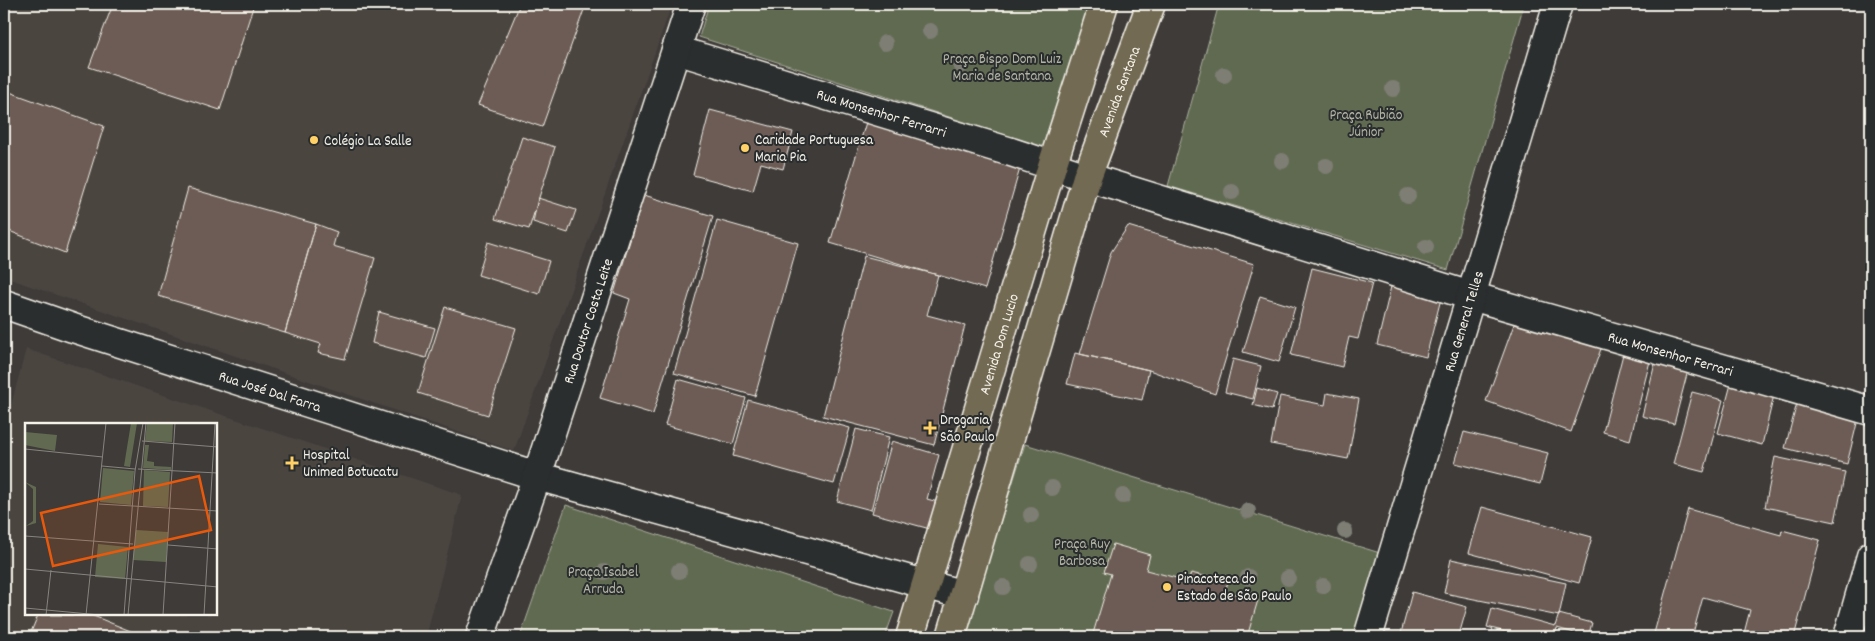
<svg xmlns="http://www.w3.org/2000/svg" width="1875" height="641" viewBox="0 0 1875 641" font-family="Dekko,sans-serif">
<style>
.built{fill:#4c4541;fill-rule:evenodd}
.green{fill:#616a51;stroke:#aaae9c}
.building{fill:#6c5c54;stroke:#f4f1e8}
.lines{fill:none;stroke-linecap:round;stroke-linejoin:round}
.minor-casing{stroke:#f4f1e8;stroke-width:31}
.major-casing{stroke:#f4f1e8;stroke-width:31}
.minor{stroke:#2a2d2e;stroke-width:28}
.major{stroke:#736b52;stroke-width:28}
.tree{fill:#7e7e74}
.poi-dot{fill:#ffd166;stroke:#2a2d2e;stroke-width:2}
.labels{text-anchor:middle;stroke-width:4;stroke-linejoin:round;paint-order:stroke}
.park-label{font-size:15px;fill:#b2b4a4;stroke:#2a2d2e}
.street-label{font-size:15px;fill:#f4f1e8;stroke:#2a2d2e}
.poi-label{font-size:15px;fill:#f4f1e8;stroke:#2a2d2e;text-anchor:start}
.inset-road{fill:none;stroke:#87847f;stroke-width:1}
.view{fill:#e8590c;fill-opacity:0.15;stroke:#e8590c;stroke-width:2.5}
.inset-edge{fill:none;stroke:#f4f1e8;stroke-width:2.5}
</style>
<rect width="100%" height="100%" fill="#3e3b39"/>
<filter id="ink" filterUnits="userSpaceOnUse"><feTurbulence type="fractalNoise" baseFrequency=".02" numOctaves="2"/><feDisplacementMap in="SourceGraphic" scale="10" xChannelSelector="R" yChannelSelector="G"/><feConvolveMatrix kernelMatrix="1 2 1 2 8 2 1 2 1" color-interpolation-filters="sRGB"/></filter>
<g filter="url(#ink)">
<path class="built" d="M4,4h668l-158,447 -510,-174z
M26,349l436,146 -36,142h-422v-205zM26,425h190v190h-190z"/>
<path class="green" d="M709,4h381l-47,143 -344,-110z
M1219,4h305l-76,266 -280,-84z
M1025,444l355,109 -25,84h-391z
M566,505l328,107 -9,25h-365z"/>
<path class="building" d="M113,4h141l-34,106 -131,-43z
M520,4h66l-44,123 -64,-22z
M4,90l100,36 -39,127 -61,-24z
M710,110l83,22 -10,37 -22,-6 -8,28 -60,-16z
M869,112l154,46 -38,131 -155,-46z
M522,137l33,10 -26,82 -34,-10z
M188,188l128,36 -31,109 -127,-37z
M644,195l69,21 -60,198 -53,-16 30,-99 -16,-6z
M538,198l38,12 -8,23 -35,-11z
M717,220l81,23 -43,153 -81,-23z
M316,224l21,8 -4,14 42,12 -30,101 -27,-6 3,-9 -36,-11z
M1128,226l126,38 -39,130 -66,-24 -69,-16 31,-102z
M488,242l61,19 -10,33 -61,-19z
M864,256l74,19 -11,40 38,10 -31,120 -111,-29z
M1312,268l60,15 -14,56 -9,-2 -7,30 -51,-12z
M1394,274l50,13 -18,70 -49,-12z
M1260,296l35,11 -16,55 -36,-10z
M445,307l71,21 -28,87 -70,-22z
M379,312l56,16 -9,30 -54,-15z
M1517,316l85,30 -31,86 -85,-31z
M1658,351l33,8 -17,65 -32,-8z
M1075,353l74,17 -7,30 -75,-16z
M1623,354l27,7 -20,79 -27,-8z
M1233,359l28,7 -8,33 -28,-7z
M678,379l68,19 -13,46 -68,-19z
M1731,384l43,11 -12,50 -44,-12z
M1257,388l20,6 -5,16 -19,-5z
M1692,392l31,8 -19,72 -31,-8z
M1327,393l32,6 -11,60 -77,-15 9,-48 45,9z
M748,400l102,28 -16,56 -101,-28z
M1797,403l61,16 -11,45 -62,-16z
M856,429l33,8 -18,73 -34,-9z
M1464,432l84,21 -8,31 -85,-21z
M892,441l47,14 -12,44 11,3 -8,27 -58,-16z
M1775,457l70,15 -10,50 -70,-15z
M1482,507l110,30 -13,46 -110,-30z
M1688,509l93,26 1,-5 38,10 -26,97h-51l7,-27 -47,-13 -11,40h-39z
M1113,544l37,11 -4,15 42,11 3,-8 37,9 -3,9 33,9 -11,37h-155l19,-63 -7,-2z
M1451,559l115,24 -7,33 -115,-23z
M1412,592l55,15 -8,28 9,2h-68z
M1492,609l63,17 4,-12 33,9 -4,14 -31,-9 -3,9h-46l2,-4 -23,-6z
M38,615h53l42,17 -2,5h-102z"/>
<g class="lines">
<g class="minor-casing">
<g id="minor">
<path id="s1" d="M676,50l335,102 76,25 384,119 400,115"/>
<path id="s2" d="M4,304l69,24 464,148 427,119"/>
<path id="s3" d="M480,637l57,-161 154,-472"/>
<path id="s4" d="M1368,637l103,-341 87,-292"/>
<path d="M1848,637l23,-81"/>
</g>
</g>
<g class="major-casing">
<g id="major">
<path id="s5" d="M910,637l142,-471 52,-162"/>
<path id="s6" d="M951,637l136,-460 64,-173"/>
</g>
</g>
<use href="#minor" class="minor"/>
<use href="#major" class="major"/>
</g>
<g class="tree">
<circle cx="930" cy="31" r="8"/>
<circle cx="885" cy="43" r="8"/>
<circle cx="961" cy="65" r="8"/>
<circle cx="1224" cy="75" r="8"/>
<circle cx="1393" cy="89" r="8"/>
<circle cx="1282" cy="161" r="8"/>
<circle cx="1326" cy="166" r="8"/>
<circle cx="1232" cy="192" r="8"/>
<circle cx="1408" cy="196" r="8"/>
<circle cx="1426" cy="247" r="8"/>
<circle cx="1052" cy="488" r="8"/>
<circle cx="1123" cy="496" r="8"/>
<circle cx="1248" cy="511" r="8"/>
<circle cx="1031" cy="515" r="8"/>
<circle cx="1345" cy="531" r="8"/>
<circle cx="1030" cy="564" r="8"/>
<circle cx="679" cy="571" r="8"/>
<circle cx="604" cy="572" r="8"/>
<circle cx="1248" cy="577" r="8"/>
<circle cx="1288" cy="578" r="8"/>
<circle cx="1323" cy="586" r="8"/>
<circle cx="1003" cy="587" r="8"/>
</g>
</g>
<g class="poi-dot">
<circle cx="314" cy="140" r="5"/>
<circle cx="745" cy="148" r="5"/>
<path d="M927.5 420.5h5v5h5v5h-5v5h-5v-5h-5v-5h5z"/>
<path d="M289.5 455.5h5v5h5v5h-5v5h-5v-5h-5v-5h5z"/>
<circle cx="1167" cy="587" r="5"/>
</g>
<g class="labels">
<g class="park-label">
<text x="1002" y="63">Praça Bispo Dom Luiz<tspan x="1002" dy="17">Maria de Santana</tspan></text>
<text x="1366" y="119">Praça Rubião<tspan x="1366" dy="17">Júnior</tspan></text>
<text x="1082" y="548">Praça Ruy<tspan x="1082" dy="17">Barbosa</tspan></text>
<text x="603" y="576">Praça Isabel<tspan x="603" dy="17">Arruda</tspan></text>
</g>
<g class="street-label">
<text dy="5" stroke="none"><textPath href="#s6" startOffset="571">Avenida Santana</textPath></text>
<text dy="5" stroke="none"><textPath href="#s1" startOffset="215">Rua Monsenhor Ferrarri</textPath></text>
<text dy="5" stroke="none"><textPath href="#s3" startOffset="334">Rua Doutor Costa Leite</textPath></text>
<text dy="5" stroke="none"><textPath href="#s4" startOffset="330">Rua General Telles</textPath></text>
<text dy="5" stroke="none"><textPath href="#s5" startOffset="306">Avenida Dom Lucio</textPath></text>
<text dy="5" stroke="none"><textPath href="#s1" startOffset="1040">Rua Monsenhor Ferrari</textPath></text>
<text dy="5" stroke="none"><textPath href="#s2" startOffset="280">Rua José Dal Farra</textPath></text>
</g>
<g class="poi-label">
<text x="755" y="144">Caridade Portuguesa<tspan x="755" dy="17">Maria Pia</tspan></text>
<text x="324" y="145">Colégio La Salle</text>
<text x="940" y="424">Drogaria<tspan x="940" dy="17">São Paulo</tspan></text>
<text x="303" y="459">Hospital<tspan x="303" dy="17">Unimed Botucatu</tspan></text>
<text x="1177" y="583">Pinacoteca do<tspan x="1177" dy="17">Estado de São Paulo</tspan></text>
</g>
</g>
<g transform="translate(25 423)">
<rect width="192" height="192" fill="#3e3b39"/>
<path d="M106,0h6l-7,44 -6,-1zM122,0h26l-1,19 -27,-1zM0,9l32,3 -2,16 -30,-6zM120,22h4l-2,16 7,1v4l17,1v3l-28,-2zM78,45l31,3 -3,34 -31,-3zM119,47l26,2 -2,35 -25,-1zM0,59l11,5v36l-10,3 7,-5v-32zM111,107l32,2 -2,30 -33,-2zM73,121l30,3 -3,32 -30,-2z" fill="#616a51"/>
<path class="inset-road" d="M117,18l76,6M0,26l78,8M77,43l33,3M113,46l80,4M74,81l119,7M0,113l108,8M143,122l50,4M0,146l193,18M0,185l75,7M21,192l5,-45M61,192l20,-192M99,192l11,-144 8,-48M103,192l18,-192M138,192l12,-192M179,192l11,-192"/>
<path class="view" d="M174,53l12,54 -158,36 -12,-53z"/>
<rect width="192" height="192" class="inset-edge"/>
</g>
<rect width="1875" height="641" fill="none" stroke="#2a2d2e" stroke-width="20"/>
<rect x="10" y="10" width="1855" height="621" fill="none" stroke="#f4f1e8" stroke-width="2" filter="url(#ink)"/>
</svg>
